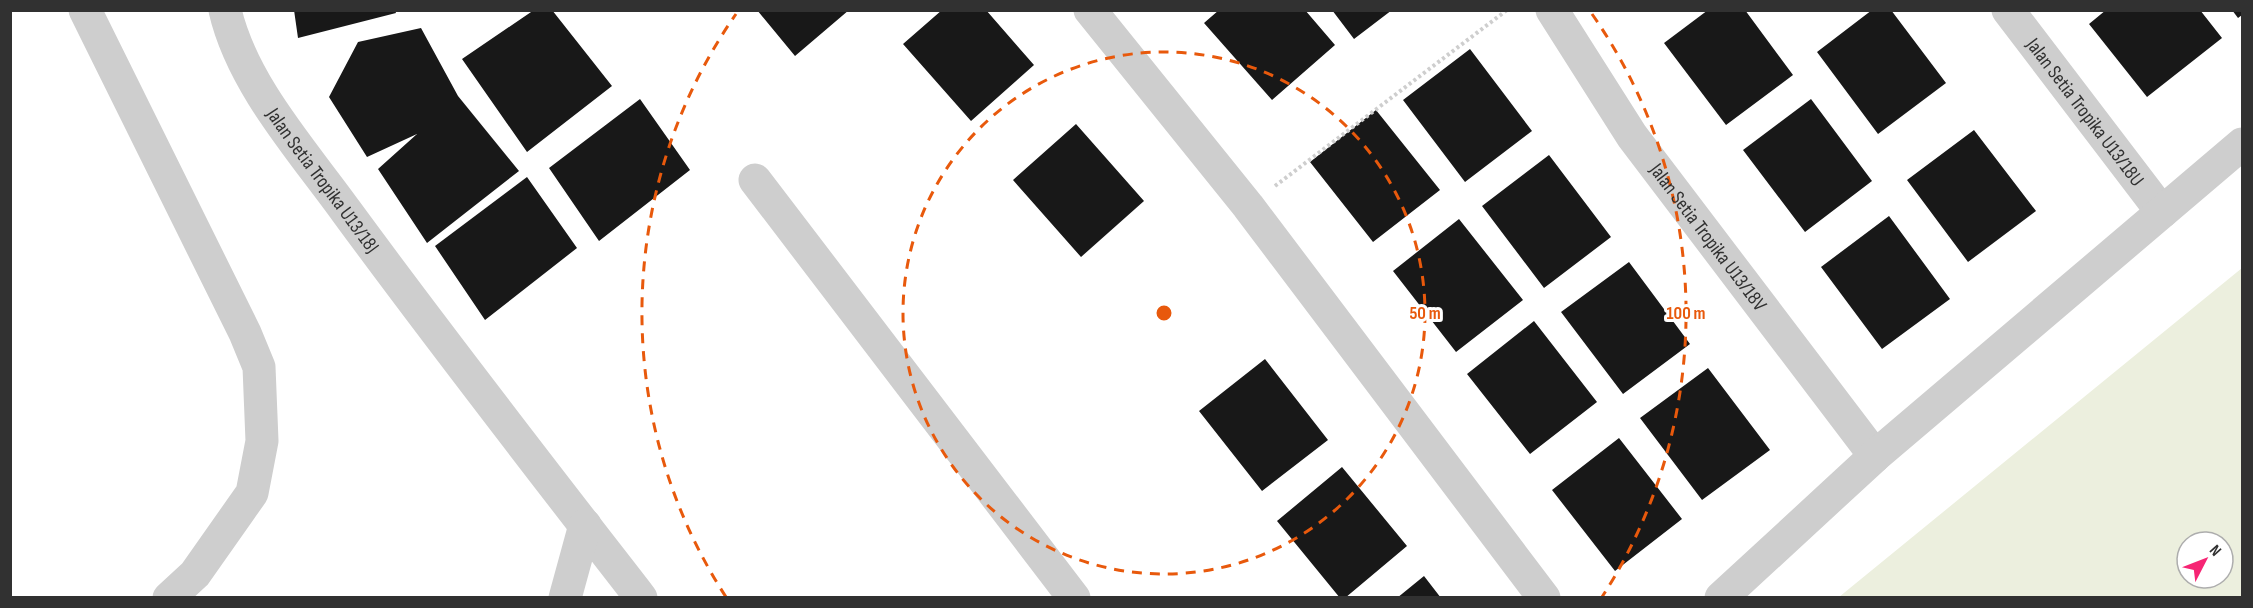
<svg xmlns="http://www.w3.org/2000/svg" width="2253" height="608" viewBox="0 0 2253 608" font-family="'Sofia Sans Condensed',sans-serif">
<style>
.green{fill:#ecefde;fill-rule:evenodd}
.building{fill:#181818}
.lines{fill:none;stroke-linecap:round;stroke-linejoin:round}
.path{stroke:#cecece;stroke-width:4;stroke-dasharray:3 3;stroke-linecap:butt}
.minor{stroke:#cecece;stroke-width:33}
.tertiary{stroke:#cecece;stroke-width:33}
.ring{fill:none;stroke:#e8590c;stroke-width:3;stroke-dasharray:10 8}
.labels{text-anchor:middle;stroke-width:6;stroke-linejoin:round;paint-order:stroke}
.street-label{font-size:20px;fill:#313131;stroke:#fff}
.centre{fill:#e8590c;stroke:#fff;stroke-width:3}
.ring-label{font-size:18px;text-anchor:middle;font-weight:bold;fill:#e8590c;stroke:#fff;stroke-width:6;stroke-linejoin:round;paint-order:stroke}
</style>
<rect width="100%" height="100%" fill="#fff"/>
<path class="green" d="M2242,268v329h-403zM2187,542h36v36h-36z"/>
<path class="building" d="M294,10h101l1,3 -98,25z
M534,10h18l60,76 -85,66 -65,-93z
M757,10h92l-54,46z
M942,10h44l48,55 -63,56 -68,-77z
M1219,10h86l30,35 -63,55 -68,-77z
M1332,10h60l-38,29z
M1708,10h37l48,65 -67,50 -62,-82z
M1872,10h19l55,73 -68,51 -61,-82z
M2106,10h94l22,28 -75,59 -58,-73z
M2232,10h10v5l-4,3z
M421,28l37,68 61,75 -92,72 -49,-74 39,-35 -50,23 -38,-60 29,-55z
M1470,49l62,82 -67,51 -62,-82z
M640,99l50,71 -91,71 -50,-73z
M1811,99l61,82 -67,51 -62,-82z
M1376,110l64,80 -67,52 -63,-80z
M1076,124l68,77 -63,56 -68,-77z
M1974,130l62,81 -68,51 -61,-82z
M1549,155l62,82 -67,51 -62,-82z
M527,177l50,71 -92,72 -50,-74z
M1889,216l61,83 -68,50 -61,-82z
M1459,219l64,81 -67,52 -63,-81z
M1629,262l61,82 -67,50 -62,-82z
M1534,321l63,81 -67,52 -63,-80z
M1265,359l63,81 -66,51 -63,-80z
M1708,368l62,82 -68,50 -62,-82z
M1619,438l63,81 -67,52 -63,-81z
M1342,467l65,79 -62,52h-5l-63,-77z
M1424,576l17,22h-44z"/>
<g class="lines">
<path class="path" d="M1275,186l232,-176"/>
<g class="minor">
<path id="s1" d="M225,10c17,74 77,140 121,201 96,131 195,258 295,387"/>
<path d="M1090,10l158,196 296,392"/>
<path id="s2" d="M1552,10l80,126 243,320"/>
<path id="s3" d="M2008,10l154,202"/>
<path d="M755,180l319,418"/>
<path d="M565,598l20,-73"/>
<path d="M1721,598l154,-142 367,-312"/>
</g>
<path class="tertiary" d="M85,10l160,323 14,34 3,74 -10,52 -57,81 -26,24"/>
</g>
<g class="ring">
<circle cx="1164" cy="313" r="261"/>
<path d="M726 597A522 522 0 0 1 736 14M1592 14A522 522 0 0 1 1602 597"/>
</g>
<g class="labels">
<g class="street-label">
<text dy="7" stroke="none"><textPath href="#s3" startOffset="128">Jalan Setia Tropika U13/18U</textPath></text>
<text dy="7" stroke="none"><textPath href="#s1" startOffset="198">Jalan Setia Tropika U13/18J</textPath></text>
<text dy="7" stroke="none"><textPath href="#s2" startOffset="276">Jalan Setia Tropika U13/18V</textPath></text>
</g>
</g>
<circle cx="1164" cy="313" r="9" class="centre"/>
<g class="ring-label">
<text x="1425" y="319">50 m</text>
<text x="1686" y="319">100 m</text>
</g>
<rect width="2253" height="608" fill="none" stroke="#313131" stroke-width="24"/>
<g transform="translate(2205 560) rotate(48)"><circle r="28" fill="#ffffff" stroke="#adadad" stroke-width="1.5"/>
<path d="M0-4.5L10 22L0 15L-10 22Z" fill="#f62574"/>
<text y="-9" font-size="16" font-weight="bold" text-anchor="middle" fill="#313131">N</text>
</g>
</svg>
